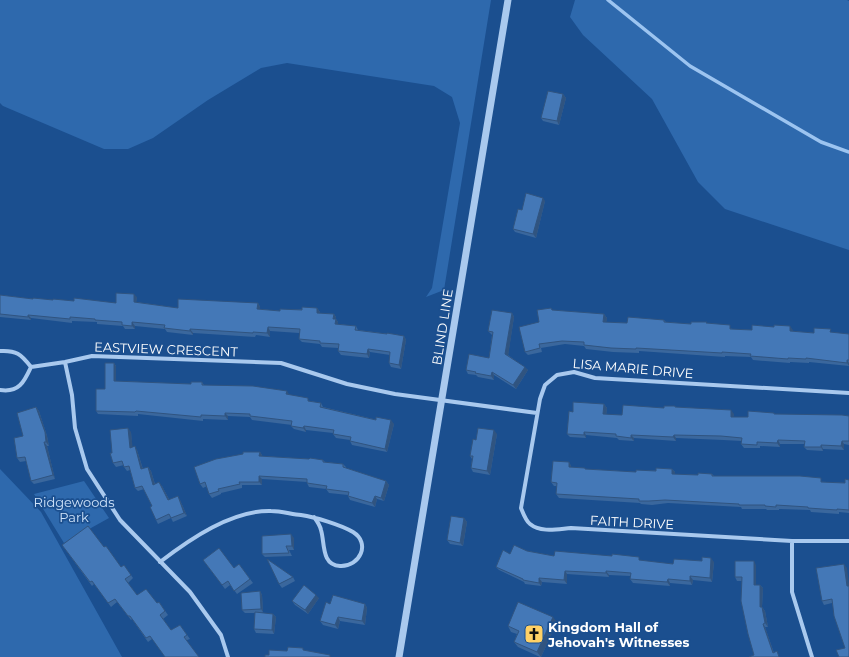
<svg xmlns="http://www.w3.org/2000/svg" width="849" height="657" viewBox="0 0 849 657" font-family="Montserrat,sans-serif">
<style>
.green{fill:#2e69ad}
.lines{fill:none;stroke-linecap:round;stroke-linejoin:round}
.stream{stroke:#9cc4f0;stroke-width:3.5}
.minor{stroke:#a9c9ee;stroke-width:4}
.tertiary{stroke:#a9c9ee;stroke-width:7}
.wall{fill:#3a679d}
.shaded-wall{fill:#305480}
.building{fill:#4478b7;stroke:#305480}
.labels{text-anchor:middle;stroke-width:3.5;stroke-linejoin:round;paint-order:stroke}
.street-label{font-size:13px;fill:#fff;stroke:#1b4f8f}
.park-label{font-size:13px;fill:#cfe3fa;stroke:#1b4f8f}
.poi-label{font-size:13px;font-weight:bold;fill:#fff;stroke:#1b4f8f;text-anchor:start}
</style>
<rect width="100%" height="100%" fill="#1b4f8f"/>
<path class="green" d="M0,0h491l-47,290 -18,7 6,-9 28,-165 -8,-26 -18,-11 -147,-23 -26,5 -53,32 -55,38 -25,11h-24l-101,-43 -3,-3z
M575,0h272l2,1v249l-124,-41 -27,-27 -46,-83 -69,-64 -13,-18z
M0,469l41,43 81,145h-122z
M84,481l25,37 -45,25 -30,-49z"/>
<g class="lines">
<path class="stream" d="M608,0l82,66 131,76 28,10"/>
<path class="minor" d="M0,351c16,-1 21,3 31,16
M65,362l7,33 3,33 12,41 33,51 70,72 31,43 7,22
M31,367l34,-5 27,-6 189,7 66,21 48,10 142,19
M0,390c19,3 24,-8 31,-23
M849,393l-254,-15 -21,-6 -17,3 -12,10 -5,14 -19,109c2,5 5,13 9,16 11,9 28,5 41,4l221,13h57
M792,541v51l20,65
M160,562c30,-23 72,-52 111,-51 10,0 20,3 30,4 14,2 40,10 52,17 18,11 7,35 -13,34 -19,-1 -15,-23 -19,-36 -1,-5 -4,-9 -7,-13"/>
<path class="tertiary" d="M399,657l109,-657"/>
</g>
<path class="wall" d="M563,94l3,4 -7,27 -16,-4 -2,-3z
M545,201l-9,37 -21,-6 -2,-3 9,-19z
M0,295l33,4 20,1 63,3 21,-6 -1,5 42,6 80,-5 2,4v2l20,2 37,-3 3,4 -1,1 15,1 2,3v2l2,3v2l18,2 2,4 46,6 2,4 -5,29 -10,-2 -2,-4 1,-8 -20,-3 -1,6 -28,-3 -3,-4v-3l-16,-1 -2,-3 -18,-2 -3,-3v-6l-29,-2v6l-14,-2 -1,2 -62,-4v2l-26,-3 -2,-3 -30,-3v3h-10l-2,-3 -26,-2v-2l-25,-1v2l-41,-5v2l-31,-3z
M552,310l52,4 3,4 -1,4 21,1 37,-3 2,2 25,2 16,-2v1l26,6 19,1h41l-1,1 22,2h19l16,1v32l-40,-4v1l-19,-1v1l-37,-3 -2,-3 -26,-1v1l-86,-6v2l-26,-1 -27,-3 -2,-3 -19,-2 -24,4 1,4 -14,3 -3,-3 14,-30z
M512,313l2,4 -6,38 20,15 -12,19 -22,-14v5l-16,-3 -2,-2 -8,-1 -2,-4 23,-12 3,-23 -4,-4z
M114,363l2,3v15l75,3 11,-2 2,3 85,9v1l21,6 11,2 2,4 71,17 -7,28 -35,-7 -2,-4v-1l-14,-2 -3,-4v-1l-27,-3v2l-12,-3 -3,-3 1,-1 -40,-5 -2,-3 -22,-1v4l-25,-1v2l-65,-7v2l-40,-2 -2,-3 9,-22z
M604,404l3,4 -1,7h16l53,-9 1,1 58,7 -1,3h15l26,-4 1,1 74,2v29l-5,-1v6l-21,-1v2l-16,-1 -3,-3v-3h-24v3l-20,-1v2h-16l-3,-4 1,-3 -19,-1 -47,-2v3l-42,-3v3l-15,-1 -2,-2 -31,-3v3l-16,-1 -3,-3 6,-22z
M36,407l3,4 8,25 2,10h-2l8,33 -21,5 -3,-3 -5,-20 -6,1 -3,-4 6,-22z
M131,432l1,15 5,3 6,19 5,-2 3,4 4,13 7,2 7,13 11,1 7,16 -14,6 -2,-4 -13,6 -2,-4 -4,-14 -8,-17 -6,2 -3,-3 -5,-18 -3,1 -3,-4v-2l-8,2 -3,-4 -1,-10z
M497,434l-7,41 -17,-3 -2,-4 1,-9 -2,-3 6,-16z
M260,452l2,3v1l61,4 2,2 18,2 3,3v1l40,13 3,4 -5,16 -7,-2 -2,8 -25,-7 -2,-4v-1l-19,-2 -3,-4 -17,-2 -2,-4v-1l-45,-3v6h-20v3l-21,5v1l-9,4 -3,-4 -2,-8 -4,2 -3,-4z
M569,462l2,4v1l16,2 49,3 36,-3 3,3v2l23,1 14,-1 2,2 131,7 4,-3v33l-10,-1v2l-28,-2 -1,-2 -31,-1v1h-12l-1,-1h-24l-1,-2 -73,-4 -16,2 -11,-1 -1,-1 -81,-5 -3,-4 1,-8h-3l-3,-4z
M464,518l3,4 -4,24 -13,-2 -3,-4z
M294,538v12h-5l3,6 -27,1 -3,-3z
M62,545l42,2 17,20 10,8 2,3 -5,5 9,12 20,8 2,-1 9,13 -5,4 8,11 9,-5 10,14 -3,1 -35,-1 -4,3 -16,-23 -1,1 -14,-18 -6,5 -17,-23 -2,2z
M527,551l27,5 88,5 31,3 41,-2 -2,20 -19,-2 -1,5 -22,-2v3l-37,-3 -3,-4v-3l-21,-1v2l-42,-3v10l-25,-2 -1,4 -16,-2 -1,-2 -25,-12 -3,-3 14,-13z
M203,560l31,8 5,-4 14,19 -16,11 -7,-9 -5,4z
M756,565v20h4l3,3 -1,19 3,4 3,16h-3l9,26 5,2h-25l-12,-74h-5l-2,-4z
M847,568l-2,80 -13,-45 -8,2 -2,-4z
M293,577l2,4 -13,7 -3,-4z
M260,591l2,4 1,17 -4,1 14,1 3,3 -2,17 -18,-1 -2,-4 1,-16h-10l-3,-3z
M319,598l-11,16 -13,-9 -3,-4z
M330,604h35l2,4 -2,17 -25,-4 -2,8 -15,-4 -3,-4z
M557,622l-16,35h-1l-22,-10 -4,-5 3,-8 -6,-2 -3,-6z"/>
<path class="shaded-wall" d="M563,94l3,4 -7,27 -2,-4z
M543,198l2,3 -9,37 -3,-4z
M134,294l3,3 -1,9 -2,-4z
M258,303l2,4v5l-3,-3z
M317,308l3,4 -1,4 -2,-3z
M512,313l2,4 -6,40 -3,-3z
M334,314l2,3v2l2,3v6l-3,-4 -2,-5z
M604,314l3,4 -1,8 -3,-4z
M28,315l3,3v2l-3,-3z
M132,322l3,4v3l-3,-3z
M790,326l3,4 -1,5 -2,-4z
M268,327l2,4v6l-3,-4z
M190,329l3,4v2l-3,-4z
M404,336l2,4 -5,29 -2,-4z
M368,349l2,3 -1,6 -2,-4z
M847,360l2,3v3l-2,-3z
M114,363l2,3v18l-2,-3z
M525,367l3,3 -12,19 -3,-4z
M492,372l2,3v5l-3,-4z
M287,391l2,3v4l-3,-4z
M604,404l3,4 -1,10 -3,-4z
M36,407l3,4 8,25 2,10 -3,-4z
M731,410l3,4 -1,6 -2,-3z
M225,413l3,3v4l-3,-4z
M391,420l3,4 -7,28 -2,-3z
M304,426l2,4v2l-3,-4z
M128,428l3,4 2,19 -3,-3z
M494,430l3,4 -7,41 -3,-4z
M584,432l2,3v3l-2,-3z
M631,435l3,3v3l-3,-3z
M674,435l2,3v3l-3,-4z
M778,440l2,4v3l-3,-4z
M842,441l2,3v6l-3,-4z
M44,442l3,4 8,33 -2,-4z
M821,445l2,4v2l-2,-4z
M135,446l2,4 7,23 -3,-4z
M260,452l2,3v5l-3,-4z
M569,462l2,4v5l-2,-4z
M148,467l3,4 5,17 -3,-3z
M672,469l3,3v5l-3,-3z
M259,476l3,3v6l-3,-3z
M386,481l3,4 -5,16 -3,-3z
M159,482l3,4 9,17 -3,-3z
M178,496l2,4 7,16 -3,-3z
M375,496l2,3 -2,8 -3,-4z
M464,518l3,4 -4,24 -3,-3z
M291,534l3,4v12l-2,-4z
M711,558l3,4 -2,20 -2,-4z
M754,561l2,4v23l-2,-3z
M844,564l3,4 2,15v6l-2,-3z
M565,571l2,3v10l-3,-4z
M606,571l3,4v2l-3,-4z
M690,576l3,4 -1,5 -2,-4z
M539,578l3,4 -1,4 -2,-3z
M668,579l2,4v3l-3,-4z
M760,585l3,3 -1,19 3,4 3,16 -3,-4 -5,-16z
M260,591l2,4 1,17 -2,-3z
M316,595l3,3 -11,16 -3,-4z
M365,604l2,4 -2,17 -3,-4z
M273,614l3,3 -2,17 -2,-4z
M338,617l2,4 -2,8 -3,-4z
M553,617l4,5 -16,35 -4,-5z
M763,624l2,3 10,30 -2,-4z"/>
<path class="building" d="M548,91l15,3 -6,27 -16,-3z
M526,193l17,5 -10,36 -20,-5 5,-20 4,1z
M116,293l18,1v8l44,6v-9l80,4 -1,6 23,2v-2l22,1v-3l15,1v5l17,1 -1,5h3l-1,5 21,2 -1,4 32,4v-1l17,3 -5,29 -10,-2 1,-11 -22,-3 -1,5 -29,-3 1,-7 -19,-1v-2l-21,-2 1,-10 -32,-2 -1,6 -14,-1v1l-63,-4v2l-26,-3 1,-3 -33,-3v4l-10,-1v-3l-27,-2v-1l-25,-2v2l-42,-4v2l-28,-3v-19l33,4v-1l20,2v-1l21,2v-3l42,5z
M551,308l1,2 52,4 -1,8 24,1 1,-6 36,3v2l27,2v-2h16l-1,1 24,2v4l22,1v-5l22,2v-2l16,1v5l24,2v-5l17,1 -1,3 19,2v26h-2v3l-41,-5v1l-18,-1v1l-38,-3 1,-2 -29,-2v1l-86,-5v1l-25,-1 -27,-3v-3l-22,-1 -23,3 1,4 -15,4 -6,-25 20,-5 -2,-12z
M492,310l20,3 -7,41 20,13 -12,18 -21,-13 -1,4 -16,-3 1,-1 -10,-2 3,-16 20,4 4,-26 -5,-1z
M105,363h9v18l77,3v-2h11v3l51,1 34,5 -1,3 22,4v3l13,2 -1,4 56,13v-3l15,3 -6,29 -35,-8 1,-4 -18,-3 1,-4 -30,-4 -1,2 -12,-2 1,-5 -42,-5v-2l-25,-1v3l-24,-1v2l-65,-6 -1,1 -39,-1v-22h9z
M573,402l31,2 -1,10 19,1 1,-10 41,3v-2h11v1l56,3v7h17v-6l26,2v1l68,1 7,1v25h-7l-1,5 -20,-1v2h-17l1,-6 -27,-1 -1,3 -20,-1v3l-16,-1 1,-6 -21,-2 -47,-1 -1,2 -42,-2v3l-15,-2v-2l-32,-2v3l-17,-1 2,-23 4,1z
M36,407l9,25 1,10h-2l9,33 -22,6 -6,-24 -8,1 -3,-20 9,-2 -6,-23z
M128,428l2,20 5,-2 6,23 7,-2 5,18 6,-3 9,18 10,-4 6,17 -13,5 -2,-4 -13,6 -6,-13 2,-1 -10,-20 -7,2 -6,-22 -5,1 -2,-6 -9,2 -3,-10h2l-2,-23z
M478,428l16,2 -7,41 -16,-3 2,-12h-3l3,-17 3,1z
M243,452h17l-1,4 50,3 1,-1 13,2v2l20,2v3l43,14 -5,17 -6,-2 -3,7 -24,-7 1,-4 -23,-3 1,-3 -20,-3v-4l-48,-3v6h-20l1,2 -22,5 1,2 -10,3 -4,-12 -5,2 -6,-17 22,-8 27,-5z
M553,461l16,1v5l16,1v1l51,3v-2l20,1v-3l16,1v5l26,1v-2l14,1v2h88l21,2v4l24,1v-4l4,1v30l-12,-1v1l-29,-2v-1l-32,-2v2l-11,-1v-1h-26v-1l-74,-4 -16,1h-10v-2l-83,-5 1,-11 -6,-1z
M451,516l13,2 -4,25 -13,-3z
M88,526l16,21 2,-1 15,21 3,-2 7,10 -6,4 12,16 9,-6 11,14 2,-1 6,9 -5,4 11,15 9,-5 7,10 -3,2 15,20h-34l-15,-21 -4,2 -16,-22h-2l-13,-17 -7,4 -16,-22 -2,1 -28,-37z
M291,534l1,12h-6l3,7 -27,1v-18z
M514,545l13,6 27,5 1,-5 57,5v-2l27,3v3l34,4 1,-5 28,2v-4l9,1 -1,20 -20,-2v5l-22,-2 -1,3 -37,-3 1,-6 -25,-2v2l-41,-2 -1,9 -25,-2v5l-16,-3v-1l-27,-12 7,-17 7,4z
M219,548l15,20 5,-4 11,15 -16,12 -6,-10 -6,4 -19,-25z
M267,559l26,18 -14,7z
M735,561h19v24h6v22h2l3,16 -2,1 10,29 4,-2 2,6h-30l5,-2 -6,-21 -7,-33 1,-24h-7z
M844,564l3,22h2v71h-10l-3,-7 9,-2 -11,-32 -2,-17 -10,2 -6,-33z
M304,585l12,10 -11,15 -13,-9z
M260,591l1,18 -19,1 -1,-17z
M333,595l32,9 -3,17 -24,-4 -3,8 -15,-4 6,-19 4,2z
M518,602l35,15 -16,35 -23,-10 5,-11 -11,-5z
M255,612l18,2 -1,16 -18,-1z
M288,647l15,1v2l27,5v2h-65v-2h4v-5l18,1z"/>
<defs>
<g id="church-square" transform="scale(1)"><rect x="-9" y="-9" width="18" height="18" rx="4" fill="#ffd166" stroke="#1b4f8f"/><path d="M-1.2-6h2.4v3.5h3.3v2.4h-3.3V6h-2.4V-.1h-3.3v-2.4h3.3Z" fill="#111"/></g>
</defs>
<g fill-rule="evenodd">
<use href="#church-square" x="534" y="634"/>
</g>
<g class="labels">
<g class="street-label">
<text transform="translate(442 327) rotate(-81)" y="5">BLIND LINE</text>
<text transform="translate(166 349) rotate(2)" y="5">EASTVIEW CRESCENT</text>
<text transform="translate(633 368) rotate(5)" y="5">LISA MARIE DRIVE</text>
<text transform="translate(632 522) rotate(3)" y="5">FAITH DRIVE</text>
</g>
<g class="park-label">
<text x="74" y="507">Ridgewoods<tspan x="74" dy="15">Park</tspan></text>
</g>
<g class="poi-label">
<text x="548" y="632">Kingdom Hall of<tspan x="548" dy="15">Jehovah's Witnesses</tspan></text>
</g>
</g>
</svg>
